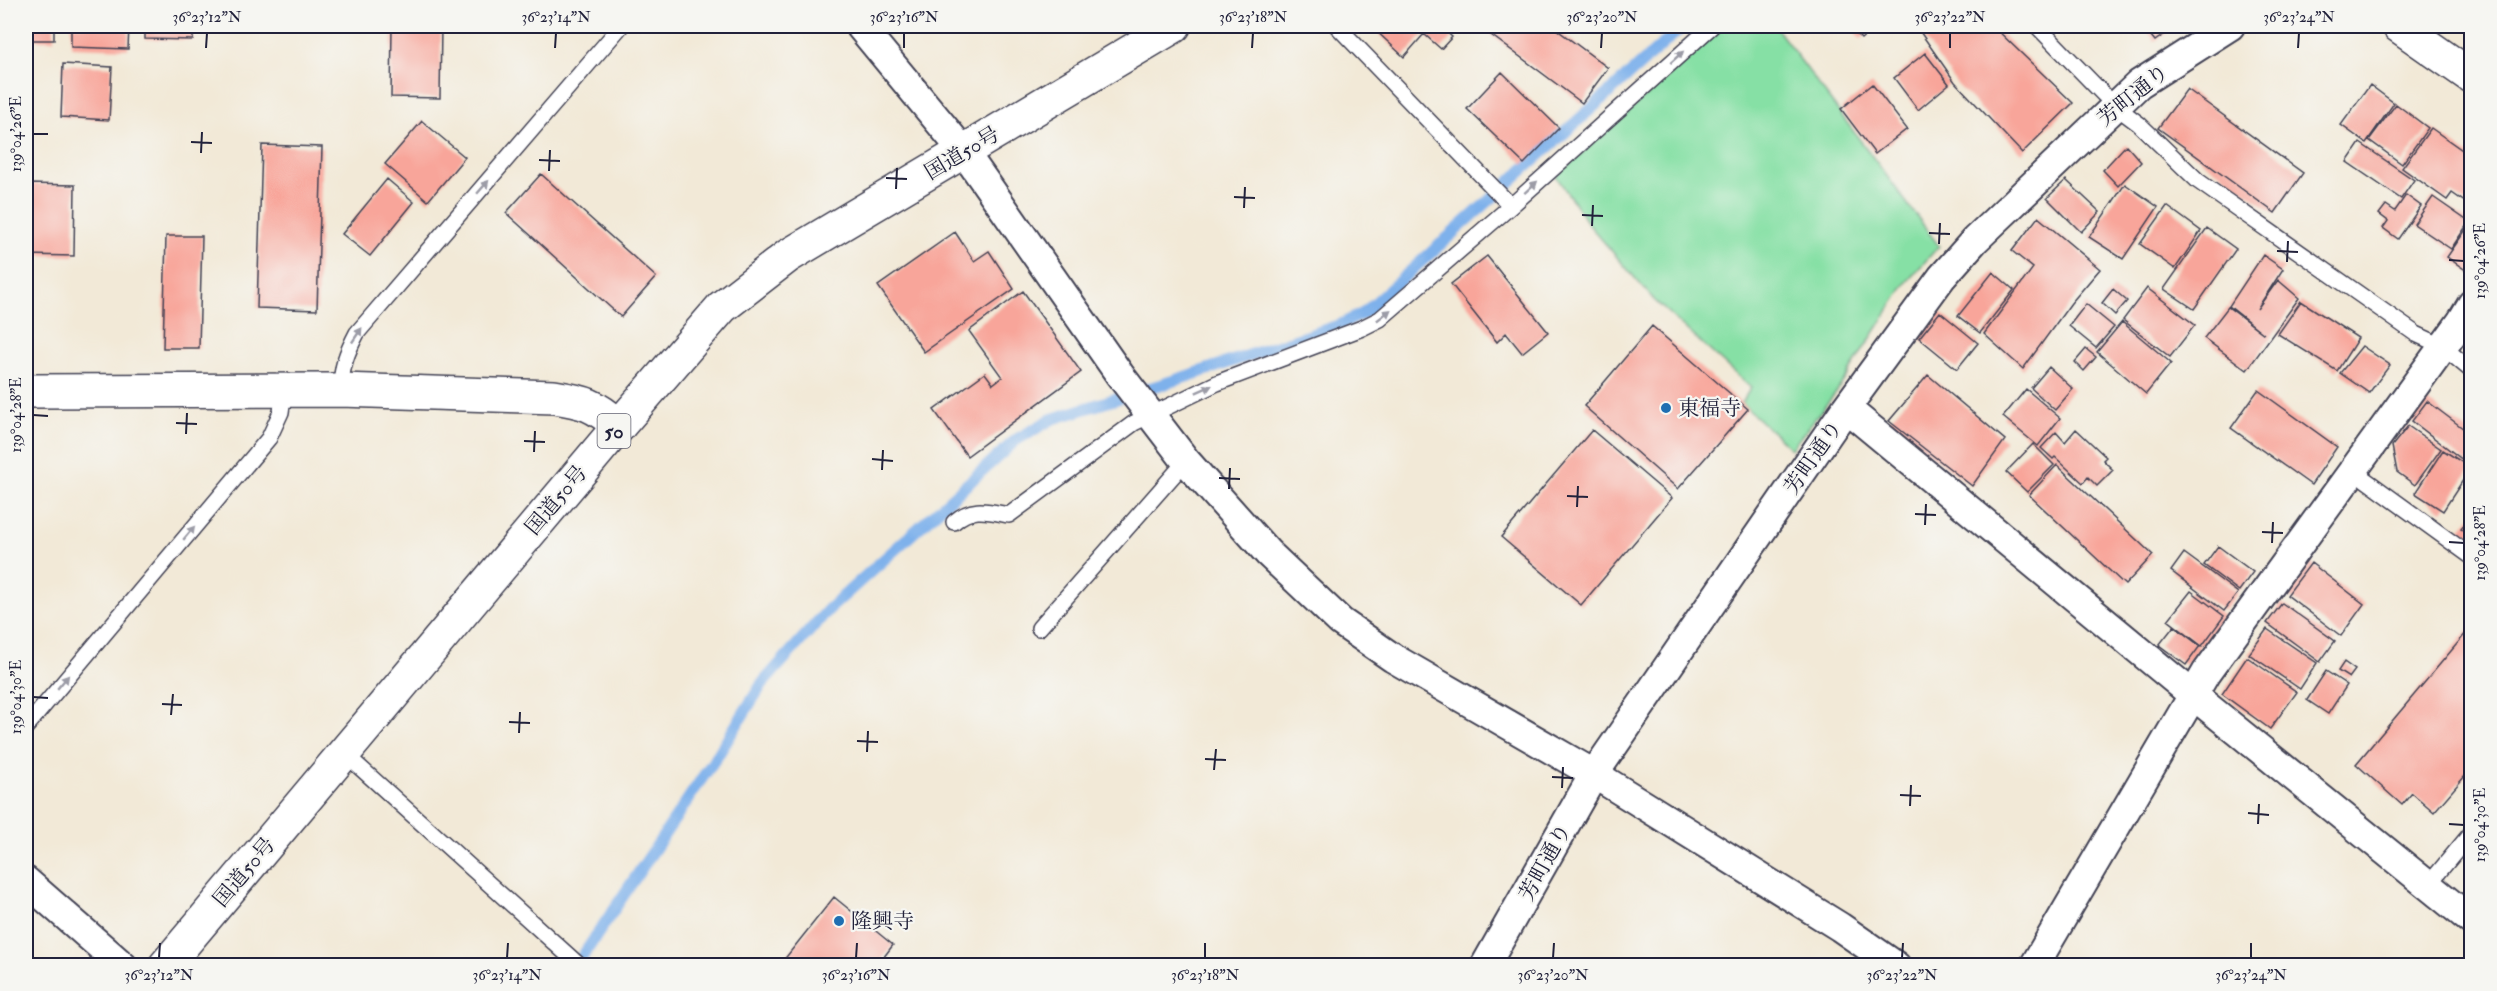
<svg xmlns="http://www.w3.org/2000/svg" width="2497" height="991" viewBox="0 0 2497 991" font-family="'IM FELL Double Pica','Noto Serif JP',serif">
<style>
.green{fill:#86e0a5;stroke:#548170;stroke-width:1.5}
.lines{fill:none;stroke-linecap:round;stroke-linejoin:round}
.stream{stroke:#7eb1eb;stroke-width:12}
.building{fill:#f8a59a}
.lane-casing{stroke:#414052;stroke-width:18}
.street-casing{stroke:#414052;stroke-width:32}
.secondary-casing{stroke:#414052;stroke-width:36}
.primary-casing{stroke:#414052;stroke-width:36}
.highway-casing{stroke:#414052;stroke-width:36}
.lane{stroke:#fff;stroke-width:15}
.street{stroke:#fff;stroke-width:28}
.secondary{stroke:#fff;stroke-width:33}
.primary{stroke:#fff;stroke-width:33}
.highway{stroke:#fff;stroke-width:33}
.oneway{fill:#9c9ca7}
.ticks{fill:none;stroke:#22223b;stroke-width:2}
.poi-dot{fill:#1f6fb2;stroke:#f6f6f2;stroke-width:2}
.labels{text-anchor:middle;stroke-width:4.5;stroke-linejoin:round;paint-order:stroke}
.shield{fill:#f6f6f2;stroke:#626272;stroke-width:1.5}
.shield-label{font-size:20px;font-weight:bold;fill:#22223b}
.street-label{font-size:21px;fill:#22223b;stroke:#f6f6f2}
.poi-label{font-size:21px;fill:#22223b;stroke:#f6f6f2;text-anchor:start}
.neatline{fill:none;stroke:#22223b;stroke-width:2}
.ticks-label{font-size:15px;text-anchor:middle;fill:#22223b}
</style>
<rect width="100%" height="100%" fill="#f6f6f2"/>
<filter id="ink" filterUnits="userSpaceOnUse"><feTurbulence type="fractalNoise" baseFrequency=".0167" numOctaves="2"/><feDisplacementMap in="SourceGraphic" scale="12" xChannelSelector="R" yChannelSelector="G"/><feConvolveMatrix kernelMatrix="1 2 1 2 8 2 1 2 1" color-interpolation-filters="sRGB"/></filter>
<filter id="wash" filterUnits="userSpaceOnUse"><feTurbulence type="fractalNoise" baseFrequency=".008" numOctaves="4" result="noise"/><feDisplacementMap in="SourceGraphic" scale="24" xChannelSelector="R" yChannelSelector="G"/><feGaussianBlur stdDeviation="1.35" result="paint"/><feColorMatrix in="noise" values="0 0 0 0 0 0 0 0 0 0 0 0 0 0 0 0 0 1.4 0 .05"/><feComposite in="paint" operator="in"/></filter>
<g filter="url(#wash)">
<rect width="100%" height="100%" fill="#f2e9d7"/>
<path class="green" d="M1724,26h51l164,220 -33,37 -69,108 -46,58 -50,-46 10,-15 -97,-88 -64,-74 -34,-50z"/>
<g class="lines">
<path class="stream" d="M576,966l143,-213 43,-69 66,-74 188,-170 36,-21 124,-39 164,-55 24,-12 319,-287"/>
</g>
<g id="blocks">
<path class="building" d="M26,26h28v14h-28z
M71,26h58l-1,23 -57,-2z
M145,26h48v14l-48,-1z
M392,26h49l-1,72 -49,-1z
M1371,26h69l12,11 -11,12 -17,-15 -20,23z
M1479,26h73l56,42 -26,35z
M1849,26h27l-15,13z
M1916,26h77l80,77 -51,50 -67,-71z
M2143,26h33l-21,15z
M1925,53l24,31 -31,26 -24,-32z
M63,64l49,3 -3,53 -48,-3z
M1502,72l57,56 -35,36 -57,-55z
M1872,84l35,45 -32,25 -34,-45z
M2370,85l24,18 -28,40 -25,-18z
M2187,89l116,84 -28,40 -117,-85z
M2396,104l32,24 -26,36 -33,-24z
M422,121l43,36 -37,44 -43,-37z
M2431,128l41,29v50l-20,-14 -5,7 -45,-32z
M2360,143l54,37 -13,19 -54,-37z
M262,145l60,2 -5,163 -60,-2z
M2126,145l15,17 -23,24 -15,-16z
M541,174l115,103 -35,40 -115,-104z
M387,179l27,23 -44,54 -28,-22z
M2066,180l34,32 -19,20 -34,-34z
M26,184l49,1 -1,71 -48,-1z
M2125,184l33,23 -35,52 -34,-22z
M2406,195l15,11 -23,33 -15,-11 5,-7 -9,-7 7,-9 9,6z
M2433,197l36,25 -18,27 -37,-25z
M2167,206l34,25 -26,38 -35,-25z
M2038,217l62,52 -29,34 -48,66 -39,-35 49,-66 -21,-17z
M2472,221v50l-2,2 -23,-16z
M2207,228l29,21 -42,60 -30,-20z
M955,232l19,29 15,-10 25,38 -90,63 -46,-66z
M166,236h36l-3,112h-36z
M2263,255l20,14 -26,40 21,-29 21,18 -52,72 -43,-32 24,-31 36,27 -35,-28z
M1487,256l61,76 -26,21 -16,-20 -9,9 -46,-58z
M1993,272l21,18 -34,43 -22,-17z
M2147,288l48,37 -25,32 -47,-37z
M2113,289l14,12 -12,14 -13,-12z
M1023,291l58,81 -114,84 -33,-46 51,-37 8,11 9,-7 -33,-46z
M2301,301l57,37 -21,33 -59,-37z
M2086,304l28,23 -18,21 -27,-22z
M1940,312l38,31 -21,26 -38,-31z
M2122,322l49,41 -25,31 -49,-42z
M1652,326l96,83 -70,80 -94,-83z
M2362,346l28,19 -21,28 -29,-20z
M2086,349l10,8 -12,14 -9,-9z
M2049,367l24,22 -18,21 -24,-22z
M1928,375l77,65 -33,46 -83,-65z
M2026,389l34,29 -22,28 -35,-29z
M2258,390l79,57 -26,38 -80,-57z
M2427,401l45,34v32l-60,-46z
M2408,426l33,23 -26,36 -18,-13 -5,-26z
M2076,429l30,28 -3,3 10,10 -16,16 -9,-9 -5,6 -28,-26 -2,2 -12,-11 15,-16 9,10z
M1592,430l80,68 -91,107 -80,-68z
M2033,444l21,21 -27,27 -21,-20z
M2443,450l28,18 -28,43 -28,-18z
M2057,465l96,90 -28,30 -96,-90z
M2472,515v21l-11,-7z
M2218,546l35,26 -14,19 -35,-26z
M2184,553l54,40 -14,18 -53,-40z
M2311,563l53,41 -23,32 -54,-41z
M2191,591l33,25 -22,30 -34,-26z
M2282,603l53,38 -15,21 -53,-39z
M2174,626l26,20 -14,19 -27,-20z
M2472,626v142l-38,44 -22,-19 -10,12 -46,-41z
M2267,629l50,34 -17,26 -51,-35z
M2247,657l50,35 -27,37 -48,-35z
M2344,662l11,8 -6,8 -11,-7z
M2326,671l21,14 -19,29 -21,-14z
M834,897l59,48 -16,21h-98z"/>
</g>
</g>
<g filter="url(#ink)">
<use href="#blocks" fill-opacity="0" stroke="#414052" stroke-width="1.5"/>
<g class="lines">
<g class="lane-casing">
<path id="lane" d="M1337,26l174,180
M2037,26l78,80 24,18 59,57 218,153 26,12 30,25
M341,390c0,-23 6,-38 16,-57l264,-307
M2352,470l120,87
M954,522c18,-16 33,-11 55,-7l125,-92 83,-40 145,-55 18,-9 131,-113 201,-180
M1039,628l147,-167
M26,727l243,-289 12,-26 3,-22
M344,753l236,213
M2428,885l44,-53"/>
</g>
<g class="street-casing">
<path id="street" d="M860,26l104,126 156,223 66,86 82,92 73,69 52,36 201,116 246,153 56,39
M1846,408l347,287 279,226
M26,881l97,85
M1485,966l109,-192 252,-366 96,-131 33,-37 164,-156 91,-58
M2034,966l172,-293 255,-351 11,-18"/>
</g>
<g class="secondary-casing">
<path id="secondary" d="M26,391l315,-1 213,7c31,5 40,7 65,29"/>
</g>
<g class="primary-casing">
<path id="primary" d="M2399,26l73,51"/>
</g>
<g class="highway-casing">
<path id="highway" d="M165,966l454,-540 103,-119 66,-51 386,-230"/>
</g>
<use href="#lane" class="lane"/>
<use href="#street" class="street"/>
<use href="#secondary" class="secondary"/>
<use href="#primary" class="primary"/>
<use href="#highway" class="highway"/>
</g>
<defs><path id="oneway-solid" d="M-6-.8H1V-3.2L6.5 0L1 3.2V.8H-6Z" transform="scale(1.5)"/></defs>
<g class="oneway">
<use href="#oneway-solid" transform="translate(1677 57) rotate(-42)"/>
<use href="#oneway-solid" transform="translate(483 187) rotate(-49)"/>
<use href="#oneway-solid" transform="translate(1531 187) rotate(-42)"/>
<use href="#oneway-solid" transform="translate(1384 315) rotate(-38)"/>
<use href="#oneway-solid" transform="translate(357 335) rotate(-56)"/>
<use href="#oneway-solid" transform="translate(1204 389) rotate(-24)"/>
<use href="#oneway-solid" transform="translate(189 533) rotate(-50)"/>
<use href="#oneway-solid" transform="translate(63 682) rotate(-50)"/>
</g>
</g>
<path class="ticks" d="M206,48l1,-15M555,48l1,-15M904,48v-15M1252,48l1,-15M1601,48l1,-15M1950,48v-15M2298,48l1,-15M33,134h15M191,142l21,1M201,153l1,-21M539,160l21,1M549,171l1,-21M886,178l21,1M896,189l1,-21M1234,197l21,1M1244,208l1,-21M1582,215l21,1M1592,226l1,-21M1929,233l21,1M1939,244l1,-21M2277,251l21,1M2449,260l15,1M2287,262l1,-21M33,415l15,1M176,423l21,1M186,434l1,-21M524,441l21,1M534,452l1,-21M872,459l21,2M882,470l1,-20M1219,478l21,1M1229,489l1,-21M1567,496l21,1M1577,507l1,-21M1915,514l21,1M1925,525l1,-21M2262,532l21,1M2449,542l15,1M2272,543l1,-21M33,697l15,1M162,704l20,1M171,715l2,-21M509,722l21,1M519,733l1,-21M857,741l21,1M867,752l1,-21M1205,759l21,1M1214,770l2,-21M1552,777l21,1M1562,788l1,-21M1900,795l21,1M1910,806l1,-21M2248,813l21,2M2258,824l1,-20M2449,824l15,1M159,958l1,-15M507,958l1,-15M856,958l1,-15M1205,958v-15M1553,958l1,-15M1902,958l1,-15M2251,958v-15"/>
<g class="poi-dot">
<circle cx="1666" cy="408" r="6"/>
<circle cx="839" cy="921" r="6"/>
</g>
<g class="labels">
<rect class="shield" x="597.5" y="414" width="33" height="34" rx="4.5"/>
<g class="shield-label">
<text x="614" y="438">50</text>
</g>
<g class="street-label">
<text transform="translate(2133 95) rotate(-39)" y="7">芳町通り</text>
<text transform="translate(962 153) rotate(-31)" y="7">国道50号</text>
<text transform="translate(1813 457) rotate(-55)" y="7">芳町通り</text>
<text transform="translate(556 500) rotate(-50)" y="7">国道50号</text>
<text transform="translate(1545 862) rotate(-61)" y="7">芳町通り</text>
<text transform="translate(244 872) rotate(-50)" y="7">国道50号</text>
</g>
<g class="poi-label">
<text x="1678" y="415">東福寺</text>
<text x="851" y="928">隆興寺</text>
</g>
</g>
<rect width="2497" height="991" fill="none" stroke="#f6f6f2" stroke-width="66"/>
<rect x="33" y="33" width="2431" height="925" class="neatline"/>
<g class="ticks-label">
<text x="207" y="22">36°23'12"N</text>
<text x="556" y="22">36°23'14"N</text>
<text x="904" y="22">36°23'16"N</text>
<text x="1253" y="22">36°23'18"N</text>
<text x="1602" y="22">36°23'20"N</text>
<text x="1950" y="22">36°23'22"N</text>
<text x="2299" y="22">36°23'24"N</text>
<text transform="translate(16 134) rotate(-90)" y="5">139°04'26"E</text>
<text transform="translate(2480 261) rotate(-90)" y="5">139°04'26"E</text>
<text transform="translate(16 415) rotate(-90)" y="5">139°04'28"E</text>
<text transform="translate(2480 543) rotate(-90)" y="5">139°04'28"E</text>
<text transform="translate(16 697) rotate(-90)" y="5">139°04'30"E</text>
<text transform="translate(2480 825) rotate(-90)" y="5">139°04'30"E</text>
<text x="159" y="980">36°23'12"N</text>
<text x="507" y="980">36°23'14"N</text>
<text x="856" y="980">36°23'16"N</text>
<text x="1205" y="980">36°23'18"N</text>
<text x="1553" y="980">36°23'20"N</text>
<text x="1902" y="980">36°23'22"N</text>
<text x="2251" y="980">36°23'24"N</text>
</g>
</svg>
